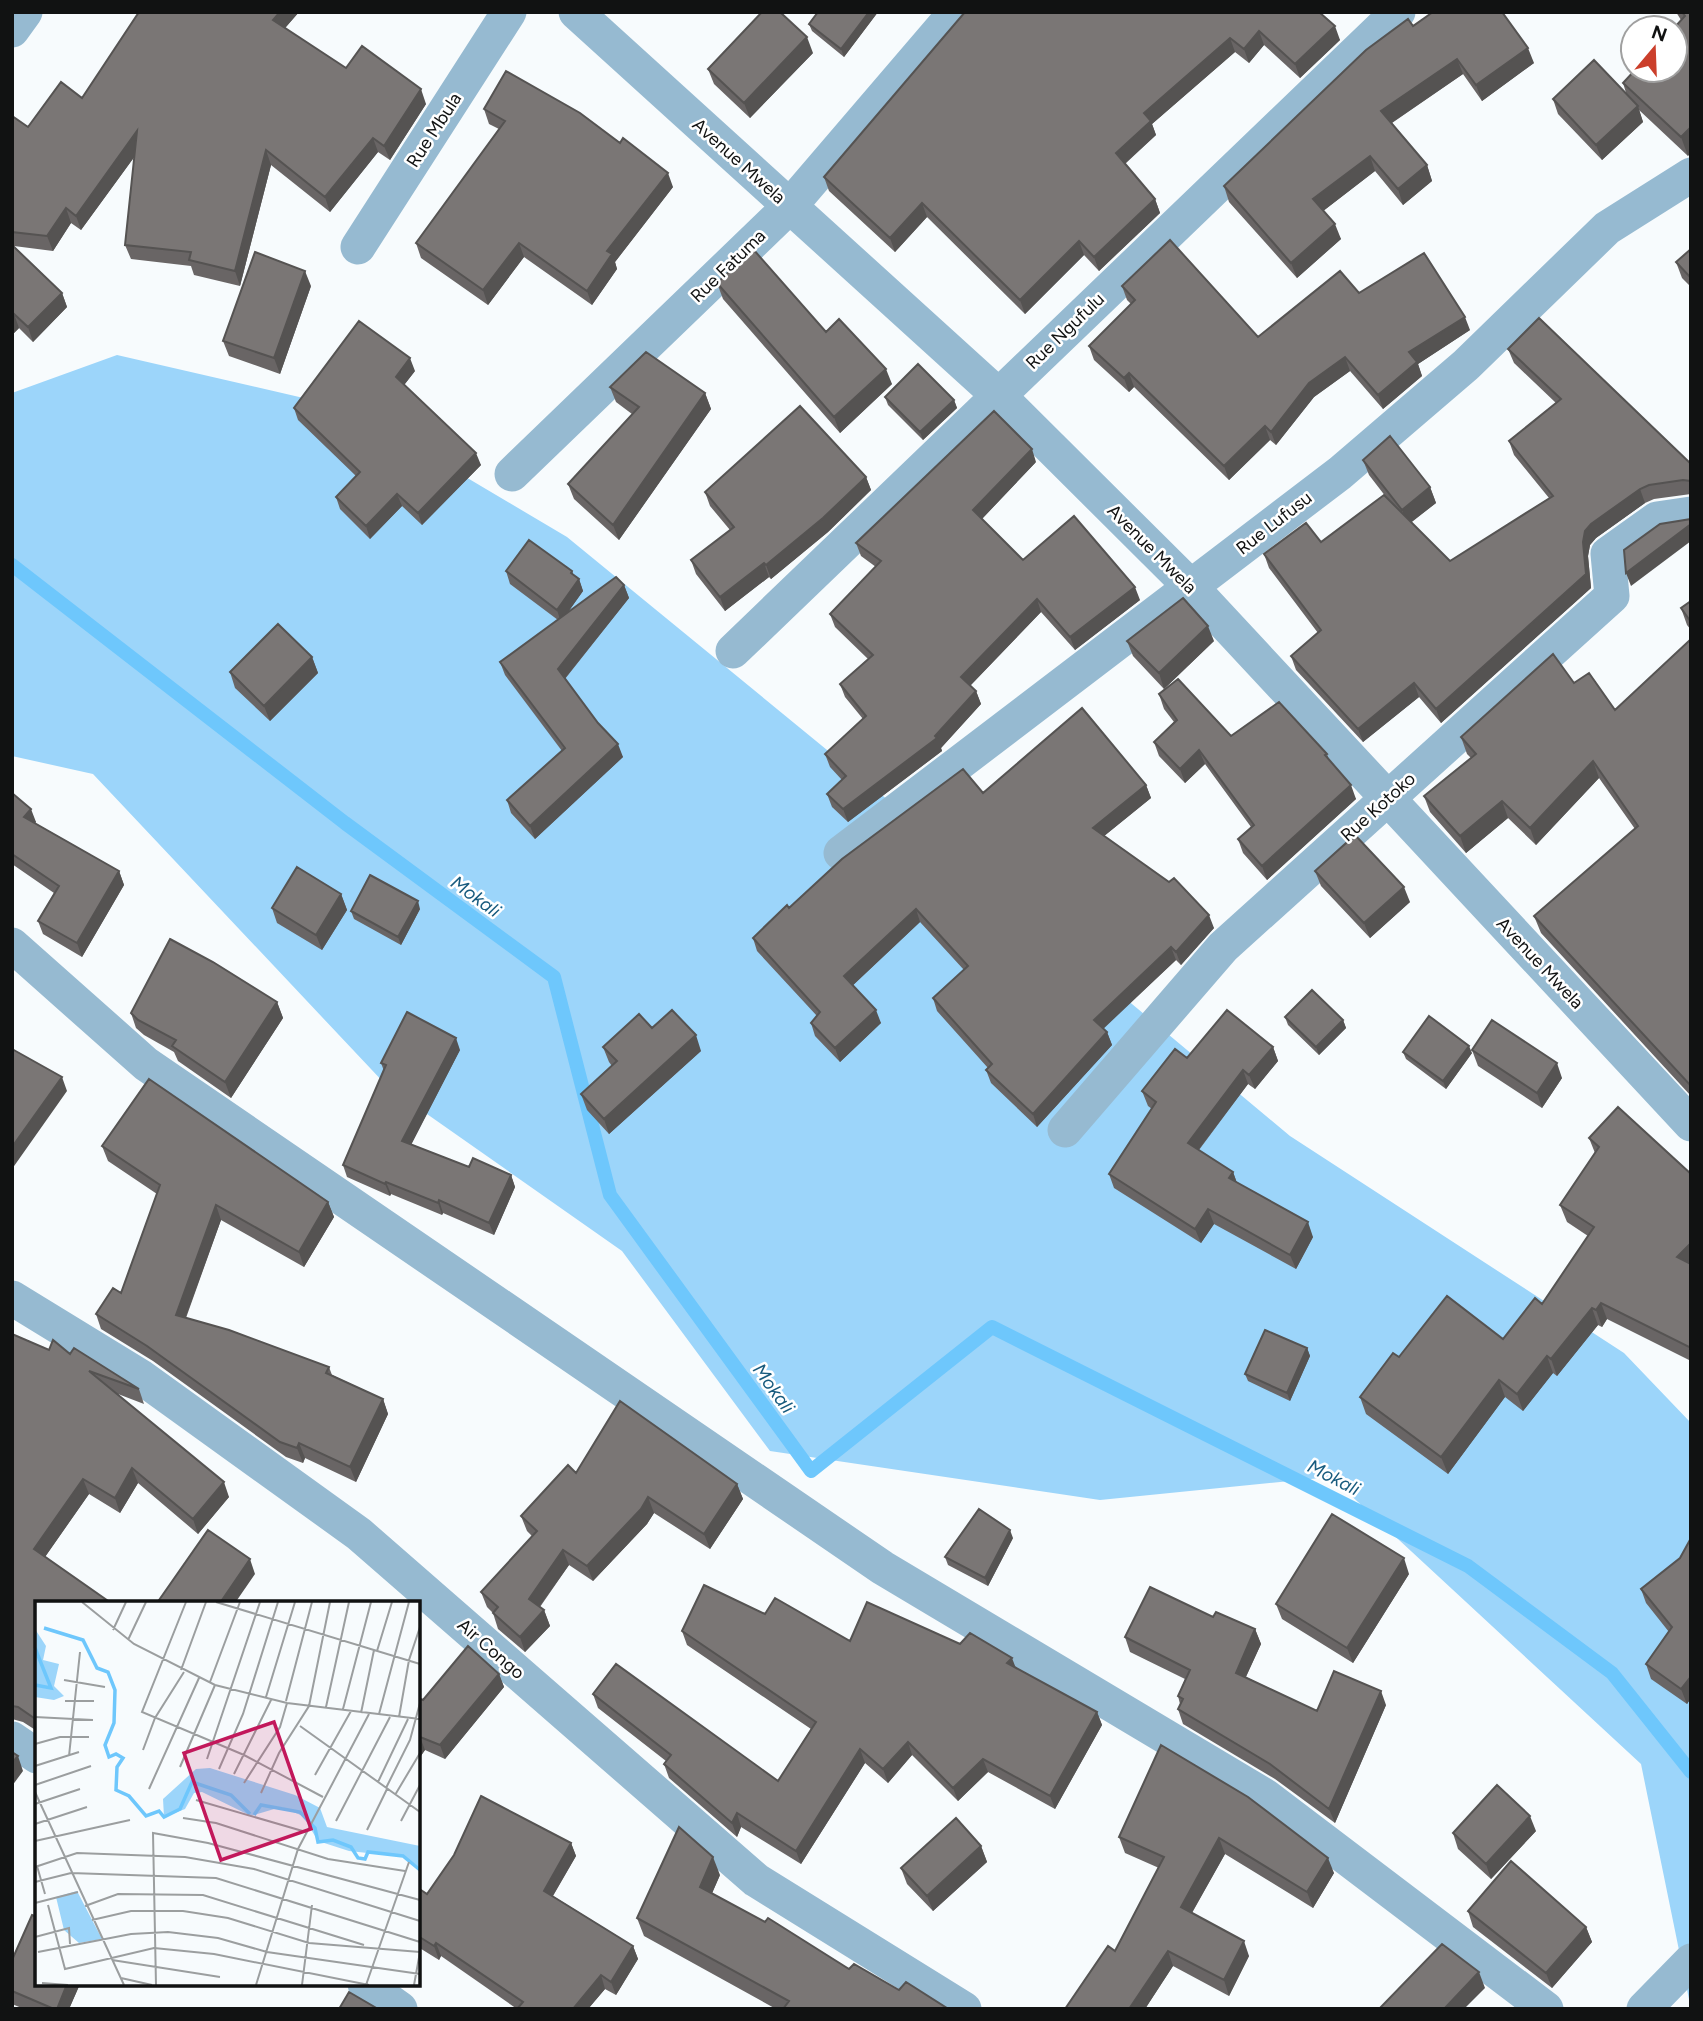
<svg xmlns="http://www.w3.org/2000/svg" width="1703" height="2021" viewBox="0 0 1703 2021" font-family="Figtree,sans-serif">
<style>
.green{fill:#9cd5fa}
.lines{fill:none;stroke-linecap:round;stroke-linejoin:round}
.stream{stroke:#6ec7fc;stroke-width:14}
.street{stroke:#96bad1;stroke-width:35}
.wall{fill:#696565}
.shaded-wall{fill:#555352}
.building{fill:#7a7675;stroke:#555352;stroke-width:2}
.labels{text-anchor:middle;stroke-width:5;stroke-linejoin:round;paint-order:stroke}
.street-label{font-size:18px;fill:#111212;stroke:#fff}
.water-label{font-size:19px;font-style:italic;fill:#185b7e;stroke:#fff}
.inset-river{fill:none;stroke:#6ec7fc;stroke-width:3.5}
.inset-road{fill:none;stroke:#9b9e9f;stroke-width:2}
.view{fill:#c2185b;fill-opacity:0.15;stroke:#c2185b;stroke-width:3.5}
.inset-edge{fill:none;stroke:#111212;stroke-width:3.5}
</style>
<rect width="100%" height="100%" fill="#f7fbfd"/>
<path class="green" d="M117,355l234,54 216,128 304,249 419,350 334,217 67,70v586l-50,-245 -310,-287 -231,23 -330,-49 -148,-200 -235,-165 -294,-312 -81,-18v-363z"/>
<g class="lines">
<path class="stream" d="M12,565l333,258 209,154 56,218 201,276 181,-144 476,239 144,107 79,99"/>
<path class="street" d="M576,12l422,383 193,192 500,537
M12,30l13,-18
M358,247l151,-235
M512,474l277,-267 167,-195
M733,651l665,-639
M841,853l499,-380 126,-108 141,-137 84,-53
M12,945l134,119 737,504 382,228 281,213
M1065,1130l158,-183 389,-351 -4,-42 49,-35 34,-5
M12,1298l129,79 218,157 397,346 208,129
M12,1739l25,17
M365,1984l35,25
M1644,2009l47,-48"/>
</g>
<path class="wall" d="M299,12l-14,16 61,40 80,36 -36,56 -12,-8 -48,60 -59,-47 -31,121 -46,-11 -3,-9 -60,-7 -6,-14 10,-89 -54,74 -10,-7 -18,28 -39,-5 48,47 5,14 -34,35 -14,-14 -7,7v-219l16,11 54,-29z
M878,12l-34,45 -32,-26 -3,-7z
M965,12h354l21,28 -40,38 -36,-33 -15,18 -14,-11 -83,72 4,11 -31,29 30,35 5,14 -61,58 -15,-16 -59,59 -98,-97 -32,35 -66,-61 -5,-14z
M1676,12h15l-3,144 -49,-46 4,12 -41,38 -44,-46 -5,-15 74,-3 -4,-13 58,-63z
M1413,26l121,37 -52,38 -19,-27 -71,49 35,42 5,16 -29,24 -28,-34 -52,40 18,28 -44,39 -68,-76 -5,-16z
M813,53l-63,65 -36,-34 -6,-15z
M484,109l189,78 -58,75 2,7 -25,36 -68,-48 -36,48 -67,-47 -5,-15 83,-114 -10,-5z
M1691,249v38l-9,-9 -6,-16z
M717,283l109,49 66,52 -52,49 -117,-134z
M311,286l-31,88 -51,-18 -6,-15z
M1122,286l136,51 101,-44 111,37 -52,34 4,12 -39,33 -33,-38 -36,26 -38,48 -6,-5 -41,40 -95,-93 -5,5 -35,-32 -5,-14 42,-42 -4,-4z
M1508,349l183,115v30l-37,5 -9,4 -49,35 -6,7 -2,11 3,32 -150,135 -22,-26 -56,45 -67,-72 -5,-14 27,-23 -49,-65 -5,-14 57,-12 65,-45 -17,-22 -6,-15 67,27 6,16 -25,19 39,39 99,-63 -35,-43 -5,-14 47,-38 -42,-40z
M415,371l-11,14 77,80 -59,60 -20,-19 -32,33 -30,-30 -4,-12 20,-21 -58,-56 -4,-12z
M610,387l95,6 6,16 -92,131 -45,-41 -6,-15 64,-70 -16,-12z
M885,397l69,3 3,8 -34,32 -35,-35z
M1036,462l-54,57 41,41 117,40 -65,50 -34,-38 -71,74 6,5 5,13 -40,44 1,3 -94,71 -16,-15 -5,-13 15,-14 -12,-13 -5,-13 38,-35 -18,-22 -5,-13 28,-25 -33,-32 -5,-13 46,-47 -15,-11 -5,-13z
M866,477l5,13 -43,42 -57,47 -2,-2 -44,34 -29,-37 -5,-14 39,-30 -20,-24 -5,-14z
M506,571h66l1,4 6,4 4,12 -15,21 56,-27 5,13 -64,81 58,78 -88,82 -24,-26 -4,-13 55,-49 -57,-76 -5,-13 58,-42 -48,-36z
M1691,601v29l-4,-5 -6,-17z
M1691,639v457l-150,-163 -7,-17 101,-87 -36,-51 -63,67 -28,-27 -42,35 -36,-41 -6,-16 47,-38 -4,-4 -6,-17 113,-54 41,27z
M1127,641h87l-50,48 -31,-33z
M312,657l6,16 -48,48 -35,-33 -5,-16z
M1159,694l72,42 96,18 2,6 27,39 -89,81 -24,-27 -5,-14 13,-12 -46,-63 -20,19 -26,-27 -5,-14 20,-20 -10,-13z
M1146,785l5,13 -47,38 110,92 -33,37 -5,-5 -73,68 4,4 5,13 -75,82 -46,-44 -5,-13 2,-2 -51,-57 -4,-13 31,-28 -44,-48 -67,63 28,38 -41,39 -25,-26 -4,-13 6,-7 -60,-65 -4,-13 36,-30 194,-115z
M12,793l24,29 -1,1 84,48 5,14 -42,72 -39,-23 -5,-13 16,-28 -42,-29z
M1315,871l95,31 -40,36 -49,-52z
M341,894l6,16 -25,40 -45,-27 -5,-15z
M420,909l-19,36 -47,-26 -3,-8z
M277,1002l6,16 -52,80 -53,-37 -4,-9 -30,-17 -8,-7 -5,-15z
M1285,1017l58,3 3,8 -27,27 -31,-30z
M652,1028l49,23 -92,83 -22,-24 -6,-16 31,-28 -3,-4 -6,-15z
M1273,1047l5,14 -23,28 -7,-5 -49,66 34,22 4,11 76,54 -17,32 -82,-45 -13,19 -87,-55 -5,-14 43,-65 -4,-3 -6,-15 45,-33z
M460,1050l-49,94 58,23 42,8 4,12 -21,48 -51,-22 -1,2 -51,-21 -1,2 -43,-19 -4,-12 41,-94 -3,-8z
M1472,1050l90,28 -20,30 -64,-42z
M1403,1052l69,1 -26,36 -40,-30z
M1589,1138l102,36v187l-84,-42 -5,8 -4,-2 -41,51 -4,-3 -30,38 -18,-14 -57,77 -82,-60 -6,-17 39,-40 104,-18 39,-35 46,-68 -21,-14 -7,-17 35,-52z
M102,1146l226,56 6,15 -30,50 -83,-47 -35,98 143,49 3,8 51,24 5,15 -32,68 -51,-24 -2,5 -17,-6 -133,-96 -52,-32 -5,-15 25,-21 36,-99 -49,-33z
M12,1334l37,16 21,4 69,35 5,15 -26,-10 111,103 -31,37 -60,-51 -18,30 -31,-19 -44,63 -8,46v128l-14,-9 -11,-3z
M1307,1348l3,8 -20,45 -42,-20 -3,-7z
M576,1473l161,11 6,15 -33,50 -56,-36 -7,11 -54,57 -24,-16 -29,42 4,3 6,16 -25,26 -27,-23 -5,-16 -6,-6 -6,-15 51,-56 -5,-5 -6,-15z
M1013,1538l-25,48 -40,-21 -3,-8z
M1691,1538v160l-4,6 -36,-25 -5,-15 23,-32 -23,-29 -5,-14 39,-31z
M1409,1574l-56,89 -71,-44 -6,-15z
M765,1614l85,27 110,3 55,24 82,44 5,13 -47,84 -67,-37 -30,29 -46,-46 -24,28 -23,-20 -64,101 -60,-37 -4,10 -68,-59 -5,-14 2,-3 -68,-53 -5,-14 185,87 33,-52 -124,-84 -5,-14z
M1213,1617l42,12 6,15 -15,33 71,34 69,-6 -51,118 -60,-44 -92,-55 -5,-15 2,-5 -2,-8 7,-17 -55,-27 -5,-15z
M499,1674l5,13 -59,72 -20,-9 -7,10v-62l5,2z
M1161,1745l173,128 -21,35 -88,-54 -33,59 57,43 -20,40 -56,-30 -28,43h-80l50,-58 44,-83 -34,-15 -6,-16z
M1536,1831l-45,48 -33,-30 -5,-16z
M571,1843l5,13 -23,40 80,50 5,13 -22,36 -11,-6 -17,20h-71l-76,-53 -2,4 -21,-13v-59l9,6z
M981,1846l6,16 -54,49 -26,-27 -6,-16z
M720,1875l-8,18 137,76 50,21 48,18 5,1h-176l-132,-73 -7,-18z
M1468,1911l118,16 6,15 -40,46 -79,-61z
M12,1960l25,24h43l-11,25h-45l-12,-5z"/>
<path class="shaded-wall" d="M280,12h19l-20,23 -6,-15z
M869,12h9l-34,45 -3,-8z
M1335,26l5,14 -40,38 -5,-14z
M1259,31l5,14 -15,18 -5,-14z
M807,37l6,16 -63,65 -6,-15z
M1230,38l5,14 -83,72 4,11 -35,32 -5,-14 28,-40z
M1528,48l6,15 -52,38 -6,-16z
M1457,59l6,15 -76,52 -6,-15z
M421,89l5,15 -36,56 -6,-14z
M1638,106l5,16 -41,38 -6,-15z
M1691,127v26l-3,3 -7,-19z
M137,131l6,14 -62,85 -5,-14z
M373,138l5,14 -48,60 -5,-15z
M266,150l5,15 -31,121 -5,-15z
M1370,156l5,15 -57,44 -5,-16z
M1427,165l5,16 -29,24 -5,-16z
M668,173l5,14 -58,75 2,7 -25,36 -5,-14 20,-40z
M1155,199l5,14 -61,58 -5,-14z
M922,203l5,14 -32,35 -5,-14z
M66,208l5,15 -18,28 -6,-15z
M1335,224l6,15 -44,39 -6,-15z
M1079,241l5,14 -59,59 -5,-14z
M519,243l5,14 -36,48 -5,-15z
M305,271l6,15 -31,88 -6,-16z
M62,293l5,14 -34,35 -5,-15z
M14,314l5,14 -7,7v-20z
M1465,317l5,13 -52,34 4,12 -39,33 -5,-14 31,-43z
M1345,357l5,14 -36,26 -38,48 -5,-13 38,-49z
M410,358l5,13 -14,18 -5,-12z
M886,369l6,15 -52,49 -6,-16z
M1129,373l5,14 -5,5 -5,-14z
M705,393l6,16 -92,131 -6,-15z
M954,400l3,8 -34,32 -3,-8z
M1265,426l5,14 -41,40 -5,-14z
M1032,449l4,13 -58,61 -5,-13z
M476,453l5,12 -59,60 -4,-12z
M866,477l5,13 -43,42 -57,47 -5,-14z
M1430,487l6,16 -28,22 -6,-15z
M1640,489l5,14 -49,35 -6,7 -2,11 3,32 -150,135 -5,-14 147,-167 2,-11 6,-7z
M397,494l5,12 -32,33 -4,-13z
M1691,524v17l-60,45 -5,-13z
M764,563l5,14 -44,34 -5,-14z
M572,571l4,12 3,-4 4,12 -22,31 -4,-12z
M624,585l5,13 -67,84 -4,-13z
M1135,587l5,13 -65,50 -5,-13z
M1037,599l4,13 -75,78 -5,-13z
M1208,626l6,15 -50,48 -5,-16z
M312,657l6,16 -48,48 -6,-15z
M1414,683l5,14 -56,45 -5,-13z
M976,691l5,13 -40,44 1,3 -94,71 -5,-13 92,-73z
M618,744l5,13 -88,82 -5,-13z
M1199,750l6,14 -20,19 -5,-14z
M1593,761l6,17 -63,67 -6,-17z
M1146,785l5,13 -53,43 -5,-13z
M1351,785l5,14 -89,81 -5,-14z
M1502,801l6,17 -42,35 -6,-17z
M31,809l5,13 -7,8 -5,-13z
M119,871l5,14 -42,72 -5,-14z
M1404,887l6,15 -40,36 -6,-15z
M341,894l6,16 -25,40 -6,-15z
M418,901l2,8 -19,36 -3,-8z
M916,909l4,13 -71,67 -5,-13z
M1209,915l5,13 -33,37 -5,-13z
M1171,947l5,13 -77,73 -5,-13z
M277,1002l6,16 -52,80 -6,-16z
M876,1010l5,13 -41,39 -5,-14z
M1343,1020l3,8 -27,27 -3,-8z
M1107,1032l5,13 -75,82 -4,-13z
M696,1035l5,16 -92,83 -5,-15z
M456,1038l4,12 -53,103 -5,-12z
M1469,1046l3,7 -26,36 -3,-8z
M1273,1047l5,14 -23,28 -6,-14z
M1557,1063l5,15 -20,30 -5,-15z
M1243,1070l5,14 -55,73 -5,-14z
M62,1077l5,14 -55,78v-22z
M1233,1172l5,14 -9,-8z
M511,1175l4,12 -21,48 -5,-12z
M386,1182l5,12 -1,2 -5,-12z
M439,1200l4,13 -1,2 -4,-12z
M328,1202l6,15 -30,50 -5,-15z
M216,1205l5,15 -40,110 -5,-15z
M1208,1209l6,15 -13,19 -6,-14z
M1308,1222l5,15 -17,32 -6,-14z
M1691,1243v23l-14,-9z
M1601,1303l6,16 -5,8 -6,-17z
M1592,1308l6,17 -41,51 -6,-17z
M1307,1348l3,8 -20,45 -3,-8z
M1547,1356l6,17 -30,38 -6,-17z
M1499,1380l6,17 -57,77 -7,-17z
M383,1399l5,15 -32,68 -6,-15z
M299,1443l6,15 -2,5 -6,-15z
M132,1468l6,15 -18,30 -5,-15z
M83,1479l6,15 -49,70 -6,-15z
M224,1482l5,15 -31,37 -5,-15z
M737,1484l6,15 -33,50 -6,-15z
M648,1497l6,16 -7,11 -54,57 -6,-15z
M1010,1530l3,8 -25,48 -3,-8z
M563,1550l6,15 -35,49 -5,-15z
M1404,1558l5,16 -56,89 -6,-15z
M250,1559l5,15 -20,29h-15z
M544,1610l6,16 -25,26 -5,-15z
M1255,1629l6,15 -20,43 -5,-14z
M1012,1658l5,13 -10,-8z
M499,1674l5,13 -59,72 -5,-14z
M1689,1679l2,6v13l-4,6 -6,-15z
M1381,1691l5,14 -51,118 -6,-14z
M1097,1712l5,13 -47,84 -5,-13z
M420,1737l5,13 -7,10v-21z
M908,1742l4,13 -24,28 -5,-14z
M860,1749l5,14 -64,101 -5,-13z
M18,1756l5,15 -11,15v-23z
M983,1759l5,13 -30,29 -5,-13z
M737,1813l4,14 -4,10 -5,-14z
M1530,1816l6,15 -45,48 -5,-15z
M1219,1838l6,16 -39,69 -5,-16z
M571,1843l5,13 -28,48 -4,-13z
M981,1846l6,16 -54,49 -6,-15z
M713,1857l7,18 -13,30 -7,-18z
M1328,1858l6,15 -21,35 -6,-16z
M1586,1927l6,15 -40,46 -6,-15z
M1244,1941l5,15 -20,40 -5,-16z
M436,1943l5,13 -2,4 -5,-14z
M633,1946l5,13 -22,36 -5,-13z
M1168,1951l5,15 -28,43h-16z
M1479,1972l6,16 -21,21h-20z
M601,1975l4,14 -17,20h-15z
M67,1984h13l-11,25h-12z"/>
<path class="building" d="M139,12h141l-7,8 73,48 16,-22 59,43 -37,57 -11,-8 -48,59 -59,-47 -31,121 -46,-11 2,-8 -66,-7 12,-114 -61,85 -10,-8 -19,28 -35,-4v-116l16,11 33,-45 21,16z
M762,12h18l27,25 -63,66 -36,-34z
M818,12h51l-28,37 -32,-25z
M965,12h354l16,14 -40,38 -36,-33 -15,18 -14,-11 -86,75 7,8 -35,32 39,46 -61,58 -15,-16 -59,59 -98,-97 -32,35 -66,-61z
M1433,12h69l26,36 -52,37 -19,-26 -76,52 46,54 -29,24 -28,-33 -57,43 22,25 -44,39 -67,-77 142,-136 42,-31 5,7z
M1682,12h9v115l-10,10 -58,-54 12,-13h40v-42h-1l11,-12z
M1594,60l44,46 -42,39 -43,-46z
M506,71l74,42 40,30 3,-5 45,35 -61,78 5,3 -25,37 -68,-48 -36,47 -67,-47 89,-122 -21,-12z
M1170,240l88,97 82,-66 19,22 65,-40 41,64 -56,35 8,10 -39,33 -33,-38 -36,26 -38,49 -6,-6 -41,40 -95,-93 -5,5 -35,-32 46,-46 -13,-14z
M12,245l50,48 -34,34 -14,-13 -2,1z
M753,249l73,83 13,-13 47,50 -52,48 -117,-134z
M1691,249v29l-15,-16z
M255,252l50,19 -31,87 -51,-17z
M1539,318l152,146v17l-8,-1 -34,5 -9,4 -49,35 -6,7 -2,11 3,32 -150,135 -22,-26 -56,46 -67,-73 30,-26 -57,-76 42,-31 15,19 63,-47 66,66 103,-65 -44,-55 52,-42 -53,-50z
M359,321l51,37 -14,19 80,76 -58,60 -21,-19 -31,32 -30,-29 24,-25 -66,-64z
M646,352l59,41 -92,132 -45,-41 71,-77 -29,-20z
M918,364l36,36 -34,32 -35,-35z
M800,406l66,71 -43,41 -57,47 -2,-2 -44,34 -29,-37 43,-33 -29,-35z
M994,411l38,38 -59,61 50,50 51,-44 61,71 -65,50 -33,-38 -76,78 15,14 -41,45 2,2 -94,71 -16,-15 19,-18 -21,-22 41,-38 -26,-32 33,-29 -43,-41 51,-53 -25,-18z
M1390,436l40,51 -28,23 -39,-50z
M1691,519v5l-65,49 -2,-23 36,-26z
M529,540l43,31 -1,2 8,6 -22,31 -51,-39z
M616,577l8,8 -66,84 40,54 20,21 -88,82 -23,-26 58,-52 -65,-86z
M1183,598l25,28 -49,47 -32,-32z
M1691,601v21l-10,-14z
M278,624l34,33 -48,49 -34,-34z
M1691,639v447l-157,-170 104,-90 -45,-65 -63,67 -28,-27 -42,35 -36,-40 52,-42 -15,-17 92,-83 21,29 15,-10 26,37z
M1178,679l53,57 48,-34 48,52 -2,1 26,30 -89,81 -24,-27 16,-14 -55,-75 -19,19 -26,-27 23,-22 -18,-26z
M1082,708l64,77 -53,43 76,54 5,-4 35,37 -33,37 -5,-5 -77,73 13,12 -74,82 -47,-44 6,-6 -59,-66 35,-32 -52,-57 -72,67 32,34 -41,38 -24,-25 9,-11 -67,-74 34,-33 2,3 53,-49 121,-90 20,24z
M12,793l19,16 -7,8 95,54 -42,72 -39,-22 21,-35 -47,-32z
M1355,835l49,52 -40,36 -49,-52z
M297,867l44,27 -25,41 -44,-27z
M370,875l48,26 -20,36 -47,-26z
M170,939l43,23 64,40 -52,80 -53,-36 4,-6 -38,-20 -7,-7z
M1312,990l31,30 -27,27 -31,-30z
M672,1010l24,25 -92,84 -23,-25 36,-33 -14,-14 36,-33 13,14z
M1227,1010l46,37 -24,28 -6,-5 -55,73 45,29 -4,6 79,44 -18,33 -82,-46 -13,20 -86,-55 47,-72 -14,-11 33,-42 12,9z
M407,1012l49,26 -54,103 67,26 4,-9 38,17 -22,48 -50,-23 -1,3 -52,-21 -1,2 -42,-19 43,-100 -5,-2z
M1429,1016l40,30 -26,35 -40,-29z
M1492,1020l65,43 -20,30 -65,-43z
M12,1049l50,28 -50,70z
M149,1079l179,123 -29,50 -83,-47 -40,110 53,15 100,37 -3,6 57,26 -33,68 -51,-24 -2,5 -17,-6 -133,-96 -51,-32 17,-26 8,5 39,-108 -58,-39z
M1618,1107l73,67v69l-14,14 14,7v84l-90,-45 -5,7 -4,-2 -41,51 -4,-3 -30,38 -18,-14 -58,77 -81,-60 33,-44 6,4 48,-61 56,43 32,-41 7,6 52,-77 -34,-22 39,-58 -10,-9z
M1265,1330l42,18 -20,45 -42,-19z
M12,1334l37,16 4,-10 17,14 4,-6 65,41 -50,-18 135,111 -31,37 -61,-51 -17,30 -32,-19 -49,70 77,54h-74v117l-19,-13 -6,-1z
M620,1401l117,83 -33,50 -56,-37 -7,12 -54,57 -24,-16 -34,49 15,11 -24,27 -27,-24 5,-6 -17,-15 56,-61 -16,-15 47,-51 8,8z
M979,1509l31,21 -25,48 -40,-21z
M1332,1514l72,44 -57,90 -71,-44z
M208,1530l42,29 -30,44h-63z
M1691,1538v143l-2,-2 -8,10 -35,-25 26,-37 -31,-38 39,-31z
M704,1585l61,29 10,-16 75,43 17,-39 93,42 10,-11 42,25 -5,5 90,49 -47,84 -67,-37 -30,29 -45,-46 -25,27 -23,-20 -64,102 -59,-38 -5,10 -68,-59 7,-9 -78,-61 23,-30 162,117 38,-59 -134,-91z
M1150,1587l63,30 3,-5 39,17 -19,44 81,38 17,-40 47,20 -52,118 -59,-45 -92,-55 5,-10 -5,-3 12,-26 -65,-33z
M468,1646l31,28 -59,71 -20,-8 -2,2v-41l5,2z
M1161,1745l87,52 80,61 -21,34 -88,-54 -38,69 63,34 -20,39 -56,-29 -39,58h-64l43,-63 7,5 49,-94 -45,-20z
M12,1752l6,4 -6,7z
M1497,1785l33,31 -44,48 -33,-31z
M481,1796l90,47 -27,48 89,55 -22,36 -10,-7 -28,34h-56l6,-7 -87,-59 -2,3 -16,-10v-48l9,6 27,-39z
M956,1818l25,28 -54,50 -26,-28z
M679,1827l34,30 -13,30 65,35 3,-4 81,51 5,-5 45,26 7,-8 41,26 5,1h-169l6,-8 -152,-83z
M1511,1861l75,66 -40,46 -78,-62z
M32,1915l5,2v67h30l-10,25h-3l-42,-18v-31z
M1442,1944l37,28 -35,37h-65z
M349,1992l29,17h-39z"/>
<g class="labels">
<g class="street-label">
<text transform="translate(434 130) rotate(-57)" y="6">Rue Mbula</text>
<text transform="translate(739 161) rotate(42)" y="6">Avenue Mwela</text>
<text transform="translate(728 266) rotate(-44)" y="6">Rue Fatuma</text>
<text transform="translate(1065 331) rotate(-44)" y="6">Rue Ngufulu</text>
<text transform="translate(1274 523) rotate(-38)" y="6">Rue Lufusu</text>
<text transform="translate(1152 549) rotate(45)" y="6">Avenue Mwela</text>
<text transform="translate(1378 807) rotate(-42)" y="6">Rue Kotoko</text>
<text transform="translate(1540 963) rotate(47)" y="6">Avenue Mwela</text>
<text transform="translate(491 1649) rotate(41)" y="6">Air Congo</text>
</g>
<g class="water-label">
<text transform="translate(476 896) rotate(36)" y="7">Mokali</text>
<text transform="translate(774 1388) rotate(54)" y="7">Mokali</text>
<text transform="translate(1334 1477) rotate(27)" y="7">Mokali</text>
</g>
</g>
<g transform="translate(35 1601)">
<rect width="385" height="385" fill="#f7fbfd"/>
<path d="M0,28l11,17 -3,14 16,4 -5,22 10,10 -10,4 -19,-3zM175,167l85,27 25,13 7,19 93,19v22l-15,-11 -56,-6 -31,-10 -15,-25 -22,-9 -30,9 -49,-24 -8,1 -9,16 -21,8 -1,-18 33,-30zM42,290l25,48 -23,4 -15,-13 -8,-33z" fill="#9cd5fa"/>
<path class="inset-river" d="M9,27l39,12 14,28 11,4 7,18 -1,33 -9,22 4,12 7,-3 7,4 -6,9 -1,23 13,6 17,20 13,-5 5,6 16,-8 12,-27 39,13 19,19M0,47l16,40 -16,-3M219,214l7,-10 39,7 15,16 3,14 15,-2 18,7 7,11 7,1 3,-7 35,4 17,14"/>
<path class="inset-road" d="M47,1l52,42 81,41 72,18 133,16M151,1l-44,110 102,43 79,42M181,1l204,62M78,29l13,-28M93,39l18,-38M342,50l15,-49M146,69l25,-68M29,79l41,7M175,81l30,-80M231,96l29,-95M30,100h29M251,100l26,-99M291,106l23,-105M308,108l28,-107M326,112l13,-63M344,113l30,-112M0,116l58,3M364,116l10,-57 11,-33M265,125l120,86M0,143l25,-7h29M108,149l12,-32 29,-46M34,155l11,-104M172,158l53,-157M0,165l44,-14M145,166l35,-82M184,168l24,-55 35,-112M199,173l37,-74M280,174l36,-64M343,181l30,-63M209,182l36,-56 7,-24M0,184l56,-19M351,187l24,-48 10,-37M114,188l50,-111M0,191l89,193M226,192l18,-40 30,-47 21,-104M360,194l25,-42M161,199l110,32M0,203l45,-15M148,217l33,5 112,36 77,12M301,220l54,-104M366,220l19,-36M0,223l52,-17M332,229l20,-41M0,240l95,-21M2,265l8,28M0,266l42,-14 108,4 69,12 166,52M0,281l36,-9 145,5 204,64M0,302l43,-11M13,304l17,64 89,-21 60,6 155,31M50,305l33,-12 85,1 161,50M57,319l39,-9h52l45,7 81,25 111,9M0,336l34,-9 1,16M3,351l93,-18 37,-2 50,6 49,14 153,22M77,359l108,17M86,377l31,7M7,382l26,2M121,384l-3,-152 55,10 212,57M221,384l42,-136 71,-135M267,384l10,-80M331,384l43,-123M379,384l6,-33"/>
<path class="view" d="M239,121l37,107 -90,31 -37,-107z"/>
<rect width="385" height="385" class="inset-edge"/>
</g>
<rect width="1703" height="2021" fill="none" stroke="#111212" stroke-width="28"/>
<g transform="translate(1654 49) rotate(19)"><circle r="33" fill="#ffffff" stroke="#a0a0a0" stroke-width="2"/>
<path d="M0-5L12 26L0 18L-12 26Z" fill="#cb3f2b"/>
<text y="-10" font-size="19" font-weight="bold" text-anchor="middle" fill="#111212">N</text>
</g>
</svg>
